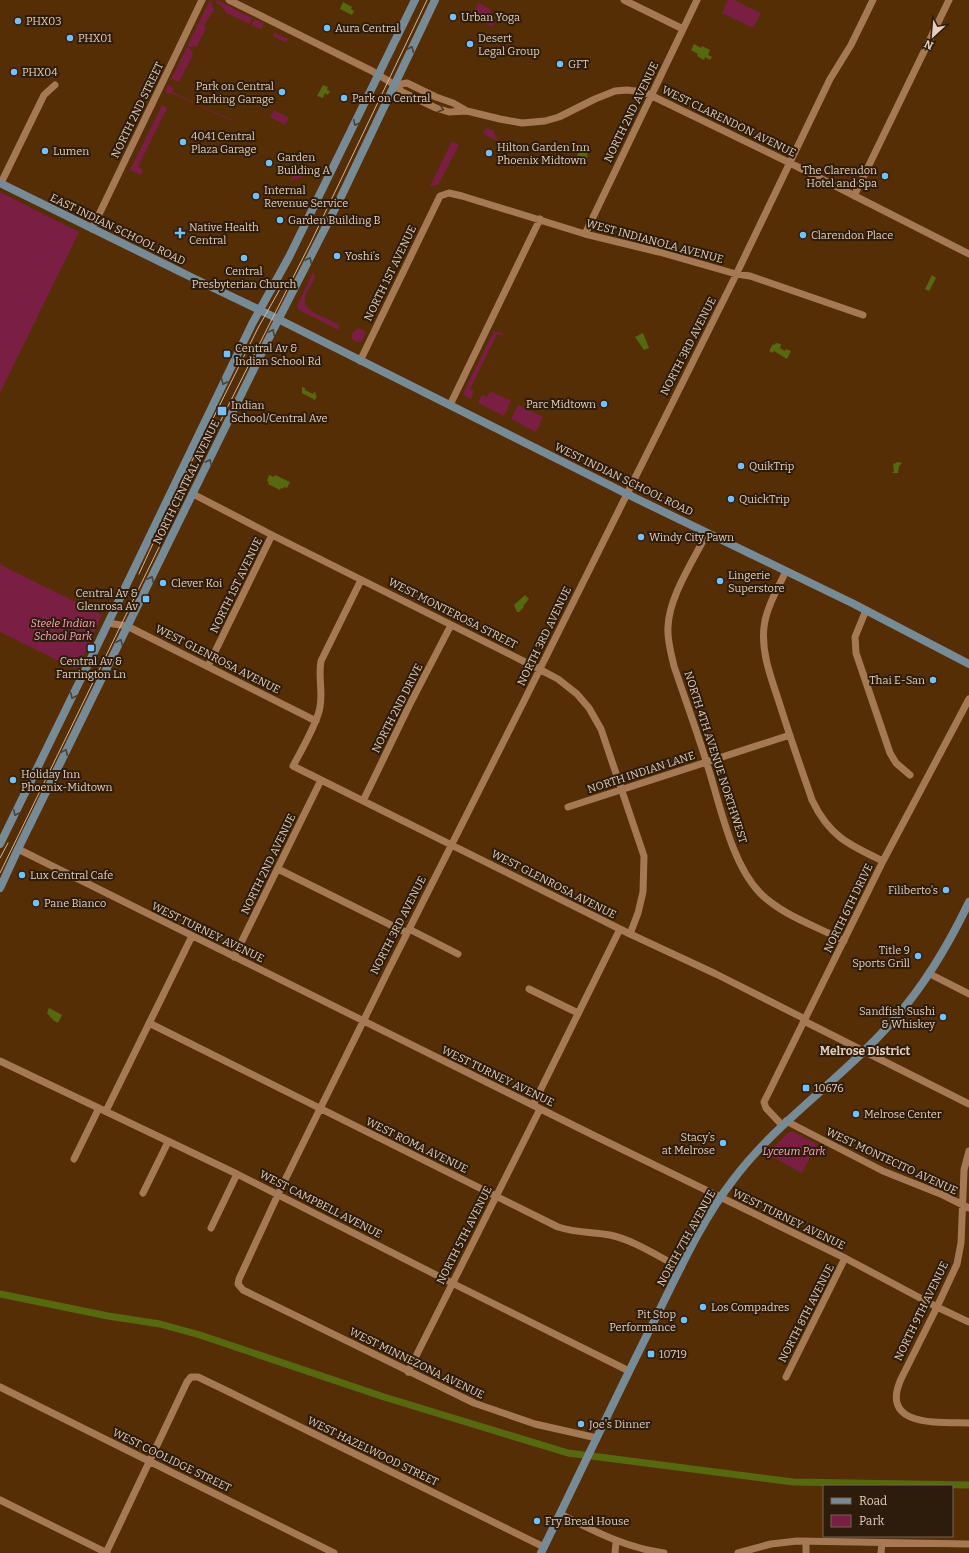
<svg xmlns="http://www.w3.org/2000/svg" width="969" height="1553" viewBox="0 0 969 1553" font-family="Bitter,serif">
<style>
.green{fill:#7a1f43}
.water{fill:#57690f}
.lines{fill:none;stroke-linecap:round;stroke-linejoin:round}
.canal{stroke:#57690f;stroke-width:7}
.minor{stroke:#a57954;stroke-width:7}
.major{stroke:#778b97;stroke-width:8}
.tram{stroke:#d0b6a0;stroke-width:1}
.oneway{stroke:#47433d}
.oneway2{stroke:#573d25}
.poi-dot{fill:#75c0f6;stroke:#2d1c0c;stroke-width:1.5}
.labels{text-anchor:middle;stroke-width:4;stroke-linejoin:round;paint-order:stroke}
.poi-label{font-size:11px;fill:#e5cdba;stroke:#2d1c0c;text-anchor:start}
.street-label{font-size:11px;fill:#e5cdba;stroke:#2d1c0c}
.park-label{font-size:11px;font-style:italic;fill:#f7a5bc;stroke:#2d1c0c}
.neighbourhood-label{font-size:12px;font-weight:bold;fill:#e5cdba;stroke:#2d1c0c}
</style>
<rect width="100%" height="100%" fill="#552e05"/>
<path class="green" d="M212,0l-1,2 3,8 -10,15 2,4 -9,17h-2l-4,1 -4,-1 22,-44z
M217,0l35,18 -2,6 -24,-11 -3,-6 -7,-4z
M728,0h6l27,13 -8,15 -31,-15z
M478,3l12,6 5,13 -3,5 -20,-10z
M255,19l9,4 -3,6 -10,-4z
M275,31l2,3 11,5 -2,4 -13,-7z
M187,47l6,4 -1,3 1,1 -14,27 -8,-3z
M168,85l6,3 -2,4 62,29v1l-58,-27 -11,-3z
M162,105l5,3 -29,59 5,3 -2,5 -11,-5z
M274,110l15,8 -4,7 -15,-8z
M486,128l7,2 5,11 -15,-7z
M452,141l7,4 -21,40 -8,1z
M301,165l12,8 -23,8 5,-10 2,1z
M0,192l79,40 -79,161z
M313,272l2,6c-3,6 -9,13 -10,19 -4,16 25,21 34,28v5l-40,-20 -2,-4z
M358,328l8,4 -4,9 -5,1 -4,-2 -2,-3 2,-5z
M494,331l9,2v1l-2,1 -4,-1 -27,55 4,2 -3,8 -6,-3 -1,-5z
M490,391l21,10 -7,15 -26,-13 4,-8 5,2z
M518,405l25,12 -7,15 -25,-13z
M0,562l1,3 101,50 -25,55 -77,-38z
M789,1132h4l24,12 -15,29 -35,-19z"/>
<path class="water" d="M343,2l9,5 -1,2 3,2 -2,4 -12,-6z
M694,44l7,4 1,-2 8,4 -2,5 4,2 -2,3 -5,-3 -1,3 -7,-4 1,-2 -7,-4z
M323,85l5,2 -1,3 3,1 -2,4 -3,-2 -2,5 -6,-2z
M582,145l6,1 -1,16 -9,2 -1,-8z
M932,275l4,3 -7,13 -4,-2z
M643,333l6,15 -5,2 -9,-13z
M776,343l5,1 -1,4 5,3 1,-2 5,2 -4,8 -13,-8 -1,2 -4,-2 4,-7 1,1z
M302,387l3,1v2l8,4 1,-2 2,1 -1,2 2,1 -2,4 -13,-7z
M898,462l4,1 -3,3 -1,7h-6l2,-2 -1,-7z
M269,475l5,2 1,-2 15,7 -3,6 -3,-1 -1,2 -2,-1 -1,2 -12,-6 1,-2 -2,-1z
M525,595l4,4 -6,7 1,1 -5,5h-2l-3,-7z
M49,1008l13,7 -4,8 -5,-3 -6,-7z"/>
<g class="lines">
<path class="canal" d="M0,1294l108,22 52,8 40,11 184,62 184,56 225,29 176,3"/>
<path class="minor" d="M229,0l143,71 23,14 7,7 15,7 19,9 13,4 18,-1
M624,0l59,29
M395,85l12,-2 29,14 17,6 14,8 33,8 22,4 23,-2 14,-4 36,-18 20,-8 12,-1 17,2 146,71 179,91
M1,183l43,-88 11,-10
M854,196l95,-196
M92,229l110,-229
M585,234l112,-234
M360,361l80,-165 9,-3 13,3 123,38 74,18 77,22 14,2 113,39
M450,405l90,-186
M193,494l79,41 267,134 19,10 19,15 12,14 12,21 43,127 -1,36 -5,21 -8,21
M707,533c-13,27 -38,63 -39,94 -1,13 3,26 6,39 11,33 23,65 33,98 13,40 24,99 53,129 23,23 57,33 84,48
M786,571c-8,17 -20,37 -22,56 -3,27 8,53 16,78 10,32 21,63 32,95 17,36 37,45 71,61
M361,580l-40,81c-3,16 2,30 -1,46 -2,15 -19,44 -27,59l337,168 86,40 89,45
M866,610l-11,27 1,16 34,100 6,10 14,12
M108,623l19,3 189,95
M208,666l64,-131
M363,801l46,-95 42,-81
M568,807l222,-72
M18,849l579,288 248,121 92,49 32,15
M278,869l129,64
M409,929l49,25
M234,957l87,-177
M930,974l39,20
M529,989l49,24
M804,1021l165,83
M149,1023l409,204c18,6 35,5 52,8 24,5 49,22 71,33
M0,1061l237,113 215,109 177,88
M533,1105l87,-176
M106,1111l86,-175
M786,1121l97,50 60,24 26,13
M782,1125l-16,-17 -2,-6 119,-241 86,-162
M969,1151l-5,19 -3,73 -4,21 -20,43 -36,72c-22,49 39,43 68,44
M74,1159l25,-51
M143,1193l25,-51
M211,1228l26,-54
M408,1372l132,-263
M786,1377l59,-119
M0,1387l334,166
M597,1438l-62,-14 -61,-21 -231,-113 -5,-6 1,-5 42,-91 107,-217 136,-270 209,-420 97,-202 21,-34 22,-45
M0,1500l107,53
M560,1514c34,17 66,34 104,39
M806,1541v12
M106,1553l81,-171 4,-5h7l23,11 323,159
M615,1553l1,-11
M738,1553l33,-9 26,-3 172,3
M881,1553l1,-10"/>
<path class="major" d="M0,183l195,96 71,34 361,181 225,109 117,61
M0,844l95,-194 157,-326 37,-67 126,-257
M0,888l18,-39 253,-515 69,-135 95,-199
M541,1553c37,-76 73,-152 111,-228 25,-49 47,-101 81,-145 45,-60 108,-100 157,-156 33,-36 58,-78 79,-122"/>
<path class="tram" d="M139,574l39,-85 80,-161 22,-39
M0,858l8,-15
M0,873l223,-457 88,-174 116,-242"/>
</g>
<defs><path id="oneway-chevron" d="M-2-3.5L2.5 0L-2 3.5" fill="none" stroke-width="1.6" stroke-linecap="round" stroke-linejoin="round"/></defs>
<g class="oneway">
<use href="#oneway-chevron" transform="translate(411 49) rotate(-65)"/>
<use href="#oneway-chevron" transform="translate(356 123) rotate(116)"/>
<use href="#oneway-chevron" transform="translate(309 260) rotate(-63)"/>
<use href="#oneway-chevron" transform="translate(272 332) rotate(-63)"/>
<use href="#oneway-chevron" transform="translate(224 382) rotate(116)"/>
<use href="#oneway-chevron" transform="translate(209 462) rotate(-64)"/>
<use href="#oneway-chevron" transform="translate(151 579) rotate(-63)"/>
<use href="#oneway-chevron" transform="translate(120 642) rotate(-64)"/>
<use href="#oneway-chevron" transform="translate(73 696) rotate(116)"/>
<use href="#oneway-chevron" transform="translate(65 752) rotate(-64)"/>
<use href="#oneway-chevron" transform="translate(16 813) rotate(117)"/>
</g>
<use class="oneway2" href="#oneway-chevron" transform="translate(441 109) rotate(17)"/>
<g class="poi-dot">
<circle cx="453" cy="17" r="4"/>
<circle cx="18" cy="21" r="4"/>
<circle cx="327" cy="28" r="4"/>
<circle cx="70" cy="38" r="4"/>
<circle cx="470" cy="44" r="4"/>
<circle cx="560" cy="64" r="4"/>
<circle cx="14" cy="72" r="4"/>
<circle cx="282" cy="92" r="4"/>
<circle cx="344" cy="98" r="4"/>
<circle cx="183" cy="142" r="4"/>
<circle cx="45" cy="151" r="4"/>
<circle cx="489" cy="153" r="4"/>
<circle cx="269" cy="163" r="4"/>
<circle cx="885" cy="176" r="4"/>
<circle cx="256" cy="196" r="4"/>
<circle cx="280" cy="220" r="4"/>
<path d="M178 227h4v4h4v4h-4v4h-4v-4h-4v-4h4z"/>
<circle cx="803" cy="235" r="4"/>
<circle cx="337" cy="256" r="4"/>
<circle cx="244" cy="258" r="4"/>
<rect x="223" y="350" width="8" height="8" rx="2"/>
<circle cx="604" cy="404" r="4"/>
<rect x="217" y="406" width="10" height="10" rx="2"/>
<circle cx="741" cy="466" r="4"/>
<circle cx="731" cy="499" r="4"/>
<circle cx="641" cy="537" r="4"/>
<circle cx="720" cy="581" r="4"/>
<circle cx="163" cy="583" r="4"/>
<rect x="142" y="595" width="8" height="8" rx="2"/>
<rect x="87" y="644" width="8" height="8" rx="2"/>
<circle cx="933" cy="680" r="4"/>
<circle cx="13" cy="780" r="4"/>
<circle cx="22" cy="875" r="4"/>
<circle cx="946" cy="890" r="4"/>
<circle cx="36" cy="903" r="4"/>
<circle cx="918" cy="956" r="4"/>
<circle cx="943" cy="1017" r="4"/>
<rect x="802" y="1084" width="8" height="8" rx="2"/>
<circle cx="856" cy="1114" r="4"/>
<circle cx="723" cy="1143" r="4"/>
<circle cx="703" cy="1307" r="4"/>
<circle cx="684" cy="1320" r="4"/>
<rect x="647" y="1350" width="8" height="8" rx="2"/>
<circle cx="581" cy="1424" r="4"/>
<circle cx="537" cy="1521" r="4"/>
</g>
<g class="labels">
<g class="poi-label">
<text x="461" y="21">Urban Yoga</text>
<text x="26" y="25">PHX03</text>
<text x="335" y="32">Aura Central</text>
<text x="78" y="42">PHX01</text>
<text x="478" y="42">Desert<tspan x="478" dy="13">Legal Group</tspan></text>
<text x="568" y="68">GFT</text>
<text x="22" y="76">PHX04</text>
<text x="274" y="90" text-anchor="end">Park on Central<tspan x="274" dy="13">Parking Garage</tspan></text>
<text x="352" y="102">Park on Central</text>
<text x="191" y="140">4041 Central<tspan x="191" dy="13">Plaza Garage</tspan></text>
<text x="497" y="151">Hilton Garden Inn<tspan x="497" dy="13">Phoenix Midtown</tspan></text>
<text x="53" y="155">Lumen</text>
<text x="277" y="161">Garden<tspan x="277" dy="13">Building A</tspan></text>
<text x="877" y="174" text-anchor="end">The Clarendon<tspan x="877" dy="13">Hotel and Spa</tspan></text>
<text x="264" y="194">Internal<tspan x="264" dy="13">Revenue Service</tspan></text>
<text x="288" y="224">Garden Building B</text>
<text x="189" y="231">Native Health<tspan x="189" dy="13">Central</tspan></text>
<text x="811" y="239">Clarendon Place</text>
<text x="345" y="260">Yoshi’s</text>
<text x="244" y="275" text-anchor="middle">Central<tspan x="244" dy="13">Presbyterian Church</tspan></text>
<text x="235" y="352">Central Av &amp;<tspan x="235" dy="13">Indian School Rd</tspan></text>
<text x="596" y="408" text-anchor="end">Parc Midtown</text>
<text x="231" y="409">Indian<tspan x="231" dy="13">School/Central Ave</tspan></text>
<text x="749" y="470">QuikTrip</text>
<text x="739" y="503">QuickTrip</text>
<text x="649" y="541">Windy City Pawn</text>
<text x="728" y="579">Lingerie<tspan x="728" dy="13">Superstore</tspan></text>
<text x="171" y="587">Clever Koi</text>
<text x="138" y="597" text-anchor="end">Central Av &amp;<tspan x="138" dy="13">Glenrosa Av</tspan></text>
<text x="91" y="665" text-anchor="middle">Central Av &amp;<tspan x="91" dy="13">Farrington Ln</tspan></text>
<text x="925" y="684" text-anchor="end">Thai E-San</text>
<text x="21" y="778">Holiday Inn<tspan x="21" dy="13">Phoenix-Midtown</tspan></text>
<text x="30" y="879">Lux Central Cafe</text>
<text x="938" y="894" text-anchor="end">Filiberto's</text>
<text x="44" y="907">Pane Bianco</text>
<text x="910" y="954" text-anchor="end">Title 9<tspan x="910" dy="13">Sports Grill</tspan></text>
<text x="935" y="1015" text-anchor="end">Sandfish Sushi<tspan x="935" dy="13">&amp; Whiskey</tspan></text>
<text x="814" y="1092">10676</text>
<text x="864" y="1118">Melrose Center</text>
<text x="715" y="1141" text-anchor="end">Stacy’s<tspan x="715" dy="13">at Melrose</tspan></text>
<text x="711" y="1311">Los Compadres</text>
<text x="676" y="1318" text-anchor="end">Pit Stop<tspan x="676" dy="13">Performance</tspan></text>
<text x="659" y="1358">10719</text>
<text x="589" y="1428">Joe's Dinner</text>
<text x="545" y="1525">Fry Bread House</text>
</g>
<g class="street-label">
<text transform="translate(137 110) rotate(-64)" y="4">NORTH 2ND STREET</text>
<text transform="translate(631 112) rotate(-64)" y="4">NORTH 2ND AVENUE</text>
<text transform="translate(729 121) rotate(26)" y="4">WEST CLARENDON AVENUE</text>
<text transform="translate(118 229) rotate(26)" y="4">EAST INDIAN SCHOOL ROAD</text>
<text transform="translate(655 241) rotate(15)" y="4">WEST INDIANOLA AVENUE</text>
<text transform="translate(390 273) rotate(-64)" y="4">NORTH 1ST AVENUE</text>
<text transform="translate(688 346) rotate(-63)" y="4">NORTH 3RD AVENUE</text>
<text transform="translate(624 479) rotate(26)" y="4">WEST INDIAN SCHOOL ROAD</text>
<text transform="translate(186 482) rotate(-64)" y="4">NORTH CENTRAL AVENUE</text>
<text transform="translate(236 585) rotate(-64)" y="4">NORTH 1ST AVENUE</text>
<text transform="translate(453 613) rotate(27)" y="4">WEST MONTEROSA STREET</text>
<text transform="translate(544 636) rotate(-64)" y="4">NORTH 3RD AVENUE</text>
<text transform="translate(218 659) rotate(27)" y="4">WEST GLENROSA AVENUE</text>
<text transform="translate(397 708) rotate(-63)" y="4">NORTH 2ND DRIVE</text>
<text transform="translate(716 757) rotate(72)" y="4">NORTH 4TH AVENUE NORTHWEST</text>
<text transform="translate(641 772) rotate(-18)" y="4">NORTH INDIAN LANE</text>
<text transform="translate(268 864) rotate(-64)" y="4">NORTH 2ND AVENUE</text>
<text transform="translate(554 884) rotate(27)" y="4">WEST GLENROSA AVENUE</text>
<text transform="translate(848 908) rotate(-64)" y="4">NORTH 6TH DRIVE</text>
<text transform="translate(398 925) rotate(-63)" y="4">NORTH 3RD AVENUE</text>
<text transform="translate(208 932) rotate(26)" y="4">WEST TURNEY AVENUE</text>
<text transform="translate(498 1076) rotate(26)" y="4">WEST TURNEY AVENUE</text>
<text transform="translate(417 1145) rotate(26)" y="4">WEST ROMA AVENUE</text>
<text transform="translate(892 1161) rotate(25)" y="4">WEST MONTECITO AVENUE</text>
<text transform="translate(321 1204) rotate(27)" y="4">WEST CAMPBELL AVENUE</text>
<text transform="translate(789 1219) rotate(26)" y="4">WEST TURNEY AVENUE</text>
<text transform="translate(464 1235) rotate(-63)" y="4">NORTH 5TH AVENUE</text>
<text transform="translate(686 1238) rotate(-61)" y="4">NORTH 7TH AVENUE</text>
<text transform="translate(921 1311) rotate(-64)" y="4">NORTH 9TH AVENUE</text>
<text transform="translate(806 1313) rotate(-63)" y="4">NORTH 8TH AVENUE</text>
<text transform="translate(417 1363) rotate(26)" y="4">WEST MINNEZONA AVENUE</text>
<text transform="translate(373 1451) rotate(26)" y="4">WEST HAZELWOOD STREET</text>
<text transform="translate(172 1460) rotate(26)" y="4">WEST COOLIDGE STREET</text>
</g>
<g class="park-label">
<text x="63" y="627">Steele Indian<tspan x="63" dy="13">School Park</tspan></text>
<text x="794" y="1155">Lyceum Park</text>
</g>
<g class="neighbourhood-label">
<text x="865" y="1055">Melrose District</text>
</g>
</g>
<rect x="823" y="1485" width="130" height="52" fill="#2d1c0c" stroke="#776352"/>
<rect x="831" y="1498" width="20" height="6" fill="#778b97" stroke="#776352"/>
<text x="859" y="1505" font-size="12" fill="#e5cdba">Road</text>
<rect x="831" y="1515" width="20" height="12" fill="#7a1f43" stroke="#776352"/>
<text x="859" y="1525" font-size="12" fill="#e5cdba">Park</text>
<g transform="translate(933 36) rotate(206)" stroke="#2d1c0c" stroke-width="3" paint-order="stroke">
<path d="M0-3L7 15L0 10L-7 15Z" fill="#e5cdba"/>
<text y="-6" font-size="11" font-weight="bold" text-anchor="middle" fill="#e5cdba">N</text>
</g>
</svg>
